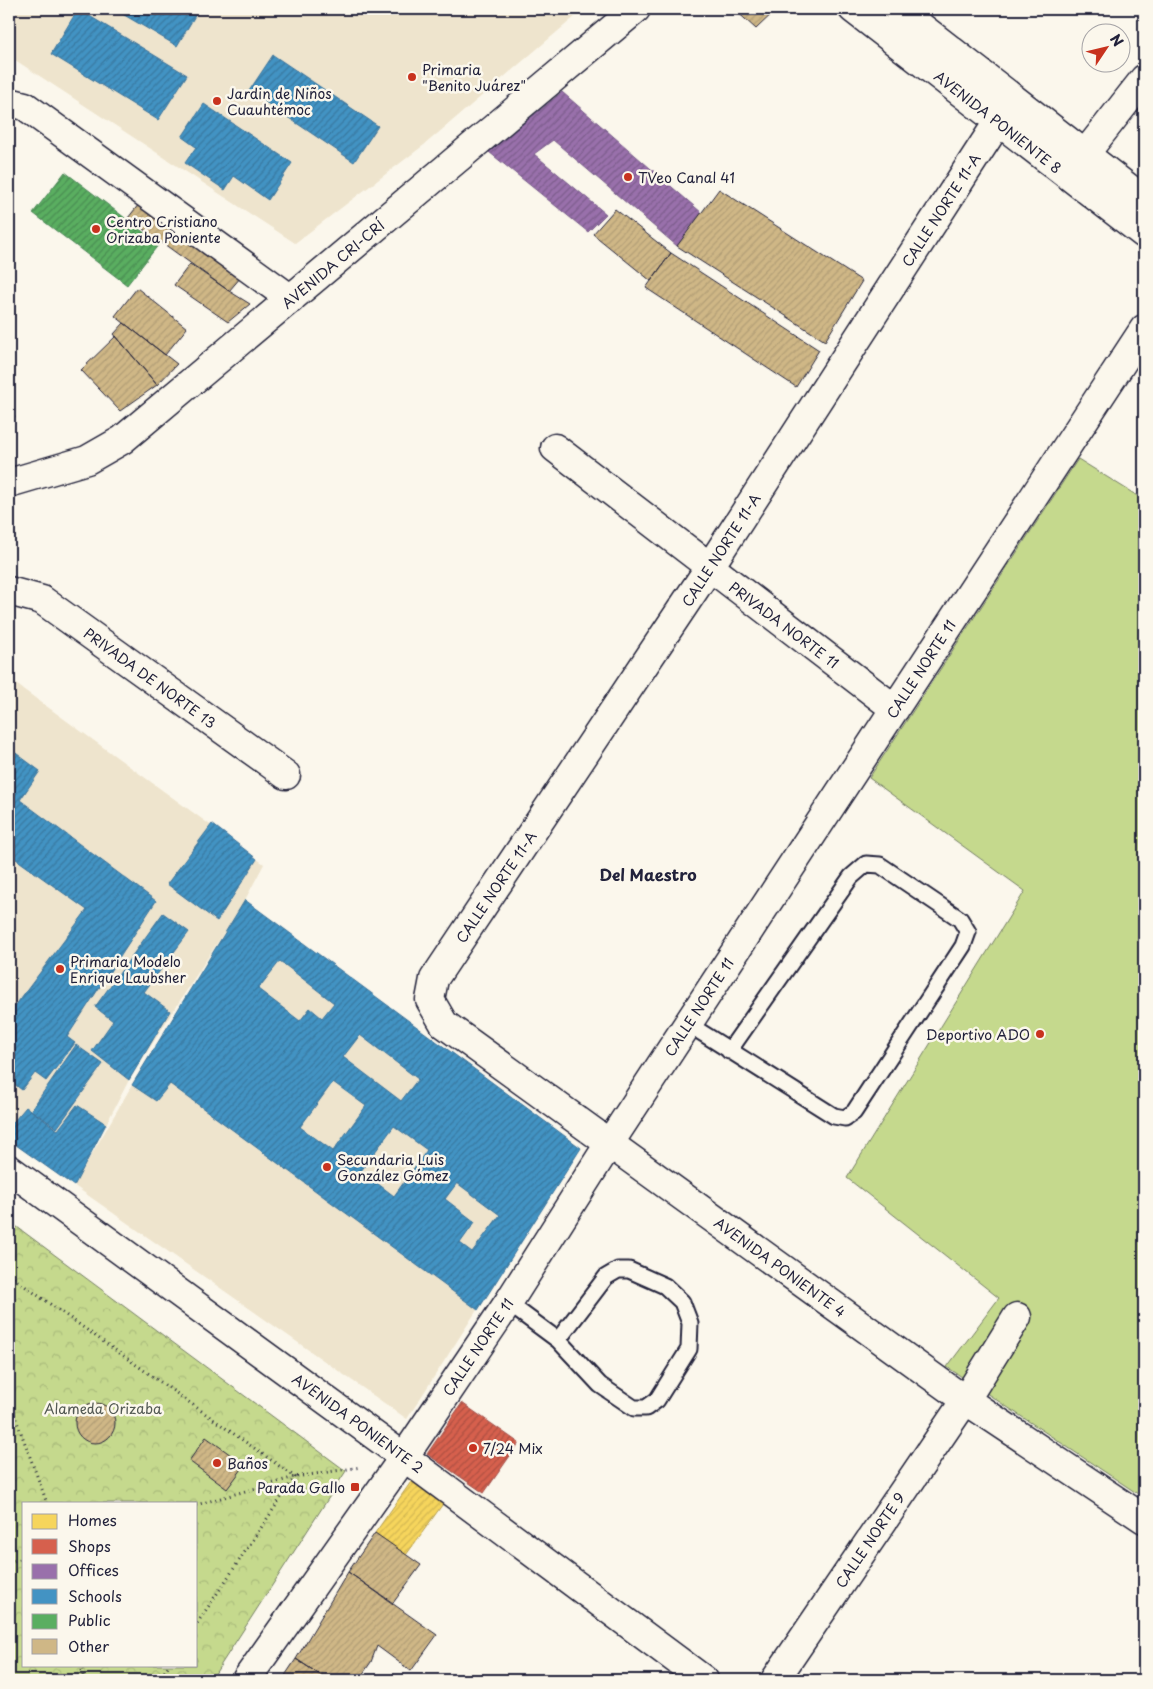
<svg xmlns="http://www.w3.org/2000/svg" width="1153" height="1689" viewBox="0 0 1153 1689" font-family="'Playpen Sans',sans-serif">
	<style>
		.built { fill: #eee4cd; fill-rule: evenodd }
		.park { fill: url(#park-crowns); stroke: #747e64; fill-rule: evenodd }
		.pitch { fill: #c5d98d; stroke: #747e64 }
		.homes { fill: url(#homes-hatch); stroke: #b69f52 }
		.shops { fill: url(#shops-hatch); stroke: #a04d48 }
		.offices { fill: url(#offices-hatch); stroke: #755989 }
		.schools { fill: url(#schools-hatch); stroke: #39719a; fill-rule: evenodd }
		.public { fill: url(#public-hatch); stroke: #498456 }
		.building { fill: url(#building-hatch); stroke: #22223b }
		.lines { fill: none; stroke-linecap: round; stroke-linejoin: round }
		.lane-casing { stroke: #22223b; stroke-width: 19 }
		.street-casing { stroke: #22223b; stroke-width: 31 }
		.secondary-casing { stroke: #22223b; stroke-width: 31 }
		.path { stroke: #22223b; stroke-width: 3; stroke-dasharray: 1 4; stroke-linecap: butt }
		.lane { stroke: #fbf7ec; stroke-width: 15 }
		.street { stroke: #fbf7ec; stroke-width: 28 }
		.secondary { stroke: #fbf7ec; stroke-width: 28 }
		.poi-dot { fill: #c8321e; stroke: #fbf7ec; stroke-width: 2 }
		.labels { text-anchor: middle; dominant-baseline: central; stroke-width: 5; stroke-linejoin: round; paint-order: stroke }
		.poi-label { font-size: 14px; fill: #22223b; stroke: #fbf7ec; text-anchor: start }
		.street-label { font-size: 14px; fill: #22223b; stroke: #fbf7ec }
		.park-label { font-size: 14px; fill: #535954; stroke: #fbf7ec }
		.quarter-label { font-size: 16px; font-weight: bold; fill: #22223b; stroke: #fbf7ec }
	</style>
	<defs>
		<pattern id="park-crowns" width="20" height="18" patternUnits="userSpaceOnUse" patternTransform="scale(1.25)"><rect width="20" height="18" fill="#c5d98d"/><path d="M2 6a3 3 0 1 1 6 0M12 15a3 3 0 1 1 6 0" fill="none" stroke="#a9ba7b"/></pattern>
		<pattern id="homes-hatch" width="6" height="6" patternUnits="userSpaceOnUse" patternTransform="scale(1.25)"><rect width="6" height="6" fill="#f6d55c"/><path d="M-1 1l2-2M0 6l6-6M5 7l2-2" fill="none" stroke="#d3b751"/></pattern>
		<pattern id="shops-hatch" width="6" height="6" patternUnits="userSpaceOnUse" patternTransform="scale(1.25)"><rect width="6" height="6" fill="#d6604d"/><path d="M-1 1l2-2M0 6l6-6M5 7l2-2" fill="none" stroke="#ad4f41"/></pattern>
		<pattern id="offices-hatch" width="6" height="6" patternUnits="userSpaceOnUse" patternTransform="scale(1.25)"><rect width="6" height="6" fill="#9970ab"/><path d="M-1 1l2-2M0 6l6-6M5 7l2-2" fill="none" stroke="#7c5c8c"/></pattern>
		<pattern id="schools-hatch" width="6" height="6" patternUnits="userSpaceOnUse" patternTransform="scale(1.25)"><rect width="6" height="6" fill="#4393c3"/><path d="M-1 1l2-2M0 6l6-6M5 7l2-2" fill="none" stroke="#3878a0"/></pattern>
		<pattern id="public-hatch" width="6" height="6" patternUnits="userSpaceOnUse" patternTransform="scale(1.25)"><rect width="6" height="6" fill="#5aae61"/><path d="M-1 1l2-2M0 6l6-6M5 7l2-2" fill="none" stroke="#4a8d51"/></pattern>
		<pattern id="building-hatch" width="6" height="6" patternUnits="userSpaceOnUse" patternTransform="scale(1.25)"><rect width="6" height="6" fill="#cfb786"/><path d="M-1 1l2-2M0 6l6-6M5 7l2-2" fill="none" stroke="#b19d75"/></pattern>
	</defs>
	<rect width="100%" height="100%" fill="#fbf7ec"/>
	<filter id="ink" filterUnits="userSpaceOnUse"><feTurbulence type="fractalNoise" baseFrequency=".02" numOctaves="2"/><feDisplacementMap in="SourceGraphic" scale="10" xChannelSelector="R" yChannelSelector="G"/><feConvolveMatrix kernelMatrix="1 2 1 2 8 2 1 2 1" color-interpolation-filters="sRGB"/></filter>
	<g filter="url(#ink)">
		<path class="built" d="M9,9H584L424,145L295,243L9,56Z
			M9,679L264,864L245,900L581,1148L407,1419L9,1140ZM228,926L132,1085L82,1171L129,1080Z"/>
		<path class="park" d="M9,1221L346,1471L211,1680H9ZM24,1503H196V1665H24Z"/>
		<path class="pitch" d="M1078,459L1144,500V1498L947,1367L999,1298L847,1178L1025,891L869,778Z"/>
		<path class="homes" d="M413,1479L445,1501L406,1555L375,1533Z"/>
		<path class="shops" d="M462,1403L519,1443L484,1493L427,1454Z"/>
		<path class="offices" d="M562,92L702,213L677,246L553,140L534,154L606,214L588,232L489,152Z"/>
		<path class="schools" d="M78,9L187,75L158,120L51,54Z
			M114,9H199L177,46Z
			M273,55L378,126L354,162L249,91Z
			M204,104L292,163L268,200L234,176L225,190L185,163L196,147L182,137Z
			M9,748L40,771L20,800L156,901L67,1037L75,1043L46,1081L35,1073L22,1090L9,1080V1014L87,910L9,854Z
			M212,824L257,859L217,921L167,884Z
			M245,900L581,1148L478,1310L170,1084L156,1101L132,1085ZM280,961L334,1003L322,1018L310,1008L300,1021L258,989ZM360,1035L418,1079L401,1101L343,1057ZM333,1082L366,1106L333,1151L300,1127ZM394,1126L427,1150L394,1196L361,1171ZM457,1183L500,1215L472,1252L460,1243L475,1222L445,1199Z
			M163,913L189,932L144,992L170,1011L129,1080L92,1051L113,1021L95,1007Z
			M76,1045L103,1064L57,1128L31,1110Z
			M77,1105L106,1124L74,1186L9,1140V1127L26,1107L58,1130Z"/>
		<path class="public" d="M65,172L159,244L127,285L33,213Z"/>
		<path class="building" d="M734,9H777L756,29Z
			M719,189L862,281L825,341L677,246Z
			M139,204L241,277L229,291L128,218Z
			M615,209L671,253L651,281L593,234Z
			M671,253L819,350L796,387L646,288Z
			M190,264L229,291L250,304L228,322L174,285Z
			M137,288L187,328L165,355L115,316Z
			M124,323L177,364L157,385L114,334Z
			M116,336L157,385L120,411L81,370Z
			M9,411L15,416L9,424Z
			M75 1423a20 20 0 1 1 40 0a20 20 0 1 1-40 0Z
			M206,1437L245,1465L227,1489L189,1461Z
			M375,1533L421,1565L393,1603L348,1572Z
			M348,1572L437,1635L411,1671L377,1646L371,1662L362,1675L370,1680H328L296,1659Z
			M296,1659L328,1680H282Z"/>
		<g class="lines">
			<g class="lane-casing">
				<path id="lane" d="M688,1024L834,1116L845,1118L854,1112L963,946L968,932L960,919L880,865L866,864L851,877L729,1051
					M508,1303L558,1340L600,1385L634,1408H646L657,1400L689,1349L690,1323L682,1302L665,1286L629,1270H618L606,1277L558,1340"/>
			</g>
			<g class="street-casing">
				<path id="street" d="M9,102L25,106L291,299
					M1012,103L998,122L709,568L434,979L430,1000L444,1024L955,1393L1144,1519
					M1070,173L1144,79
					M555,448L895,709
					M9,591L42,600L286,775
					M9,1169L404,1457L704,1680
					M246,1680L404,1457L508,1303L609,1144L1144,329
					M775,1680L966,1399L1017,1317"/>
			</g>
			<g class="secondary-casing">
				<path id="secondary" d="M853,9L1144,234
					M898,9L1144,200
					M9,483L87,460L122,440L636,9"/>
			</g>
			<path class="path" d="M9,1275L295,1477L196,1625
				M9,1400L47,1503
				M196,1505L295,1477L361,1467
				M9,1562L24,1558
				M81,1665L84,1680
				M159,1680L169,1665"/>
			<use href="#lane" class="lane"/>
			<use href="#street" class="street"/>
			<use href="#secondary" class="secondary"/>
		</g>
	</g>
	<g class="poi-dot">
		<circle cx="412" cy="77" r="5"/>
		<circle cx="217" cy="101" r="5"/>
		<circle cx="628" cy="177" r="5"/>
		<circle cx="96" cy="229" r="5"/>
		<circle cx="60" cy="969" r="5"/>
		<circle cx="1040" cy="1034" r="5"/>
		<circle cx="327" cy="1167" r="5"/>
		<circle cx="473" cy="1448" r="5"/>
		<circle cx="217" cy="1463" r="5"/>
		<rect x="350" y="1482" width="10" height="10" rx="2.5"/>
	</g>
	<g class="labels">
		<g class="poi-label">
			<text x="422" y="69">Primaria<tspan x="422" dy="16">"Benito Juárez"</tspan></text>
			<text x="227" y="93">Jardin de Niños<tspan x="227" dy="16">Cuauhtémoc</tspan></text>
			<text x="638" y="177">TVeo Canal 41</text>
			<text x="106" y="221">Centro Cristiano<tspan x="106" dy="16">Orizaba Poniente</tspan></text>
			<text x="70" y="961">Primaria Modelo<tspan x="70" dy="16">Enrique Laubsher</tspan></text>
			<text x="1030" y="1034" text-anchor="end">Deportivo ADO</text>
			<text x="337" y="1159">Secundaria Luis<tspan x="337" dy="16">González Gómez</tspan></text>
			<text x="483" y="1448">7/24 Mix</text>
			<text x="227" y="1463">Baños</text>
			<text x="345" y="1487" text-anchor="end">Parada Gallo</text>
		</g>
		<g class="street-label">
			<text transform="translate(998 122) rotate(38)">AVENIDA PONIENTE 8</text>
			<text transform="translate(941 210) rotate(-57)">CALLE NORTE 11-A</text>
			<text transform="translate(333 264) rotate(-40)">AVENIDA CRI-CRÍ</text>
			<text transform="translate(721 550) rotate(-57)">CALLE NORTE 11-A</text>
			<text transform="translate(784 625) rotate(37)">PRIVADA NORTE 11</text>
			<text transform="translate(921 669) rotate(-57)">CALLE NORTE 11</text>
			<text transform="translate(150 678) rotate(36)">PRIVADA DE NORTE 13</text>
			<text transform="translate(496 887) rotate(-56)">CALLE NORTE 11-A</text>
			<text transform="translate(699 1007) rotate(-57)">CALLE NORTE 11</text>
			<text transform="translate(780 1267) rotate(36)">AVENIDA PONIENTE 4</text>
			<text transform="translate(478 1347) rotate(-56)">CALLE NORTE 11</text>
			<text transform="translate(358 1423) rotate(36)">AVENIDA PONIENTE 2</text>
			<text transform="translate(870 1540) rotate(-56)">CALLE NORTE 9</text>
		</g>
		<g class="park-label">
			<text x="103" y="1408">Alameda Orizaba</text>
		</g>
		<g class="quarter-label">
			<text x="648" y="874">Del Maestro</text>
		</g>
	</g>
	<rect width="1153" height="1689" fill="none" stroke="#fbf7ec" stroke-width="30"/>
	<rect x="15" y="15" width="1123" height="1659" fill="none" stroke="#22223b" stroke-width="2" filter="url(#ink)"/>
	<rect x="22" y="1502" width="175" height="165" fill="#fbf7ec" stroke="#a4a2a5"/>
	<rect x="32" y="1514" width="25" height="15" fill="#f6d55c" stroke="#a4a2a5"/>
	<text x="68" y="1526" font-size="15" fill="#22223b">Homes</text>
	<rect x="32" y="1539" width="25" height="15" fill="#d6604d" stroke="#a4a2a5"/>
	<text x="68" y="1552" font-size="15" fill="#22223b">Shops</text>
	<rect x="32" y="1564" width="25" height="15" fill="#9970ab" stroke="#a4a2a5"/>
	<text x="68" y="1576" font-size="15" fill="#22223b">Offices</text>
	<rect x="32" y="1589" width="25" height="15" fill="#4393c3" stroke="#a4a2a5"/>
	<text x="68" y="1602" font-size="15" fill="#22223b">Schools</text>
	<rect x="32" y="1614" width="25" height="15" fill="#5aae61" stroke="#a4a2a5"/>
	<text x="68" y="1626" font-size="15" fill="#22223b">Public</text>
	<rect x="32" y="1639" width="25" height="15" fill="#cfb786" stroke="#a4a2a5"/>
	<text x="68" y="1652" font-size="15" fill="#22223b">Other</text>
	<g transform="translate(1106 48) rotate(55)"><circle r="24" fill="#fbf7ec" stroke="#a4a2a5"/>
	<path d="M0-4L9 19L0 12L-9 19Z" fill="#c8321e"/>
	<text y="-8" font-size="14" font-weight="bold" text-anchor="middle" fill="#22223b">N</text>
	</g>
</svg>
